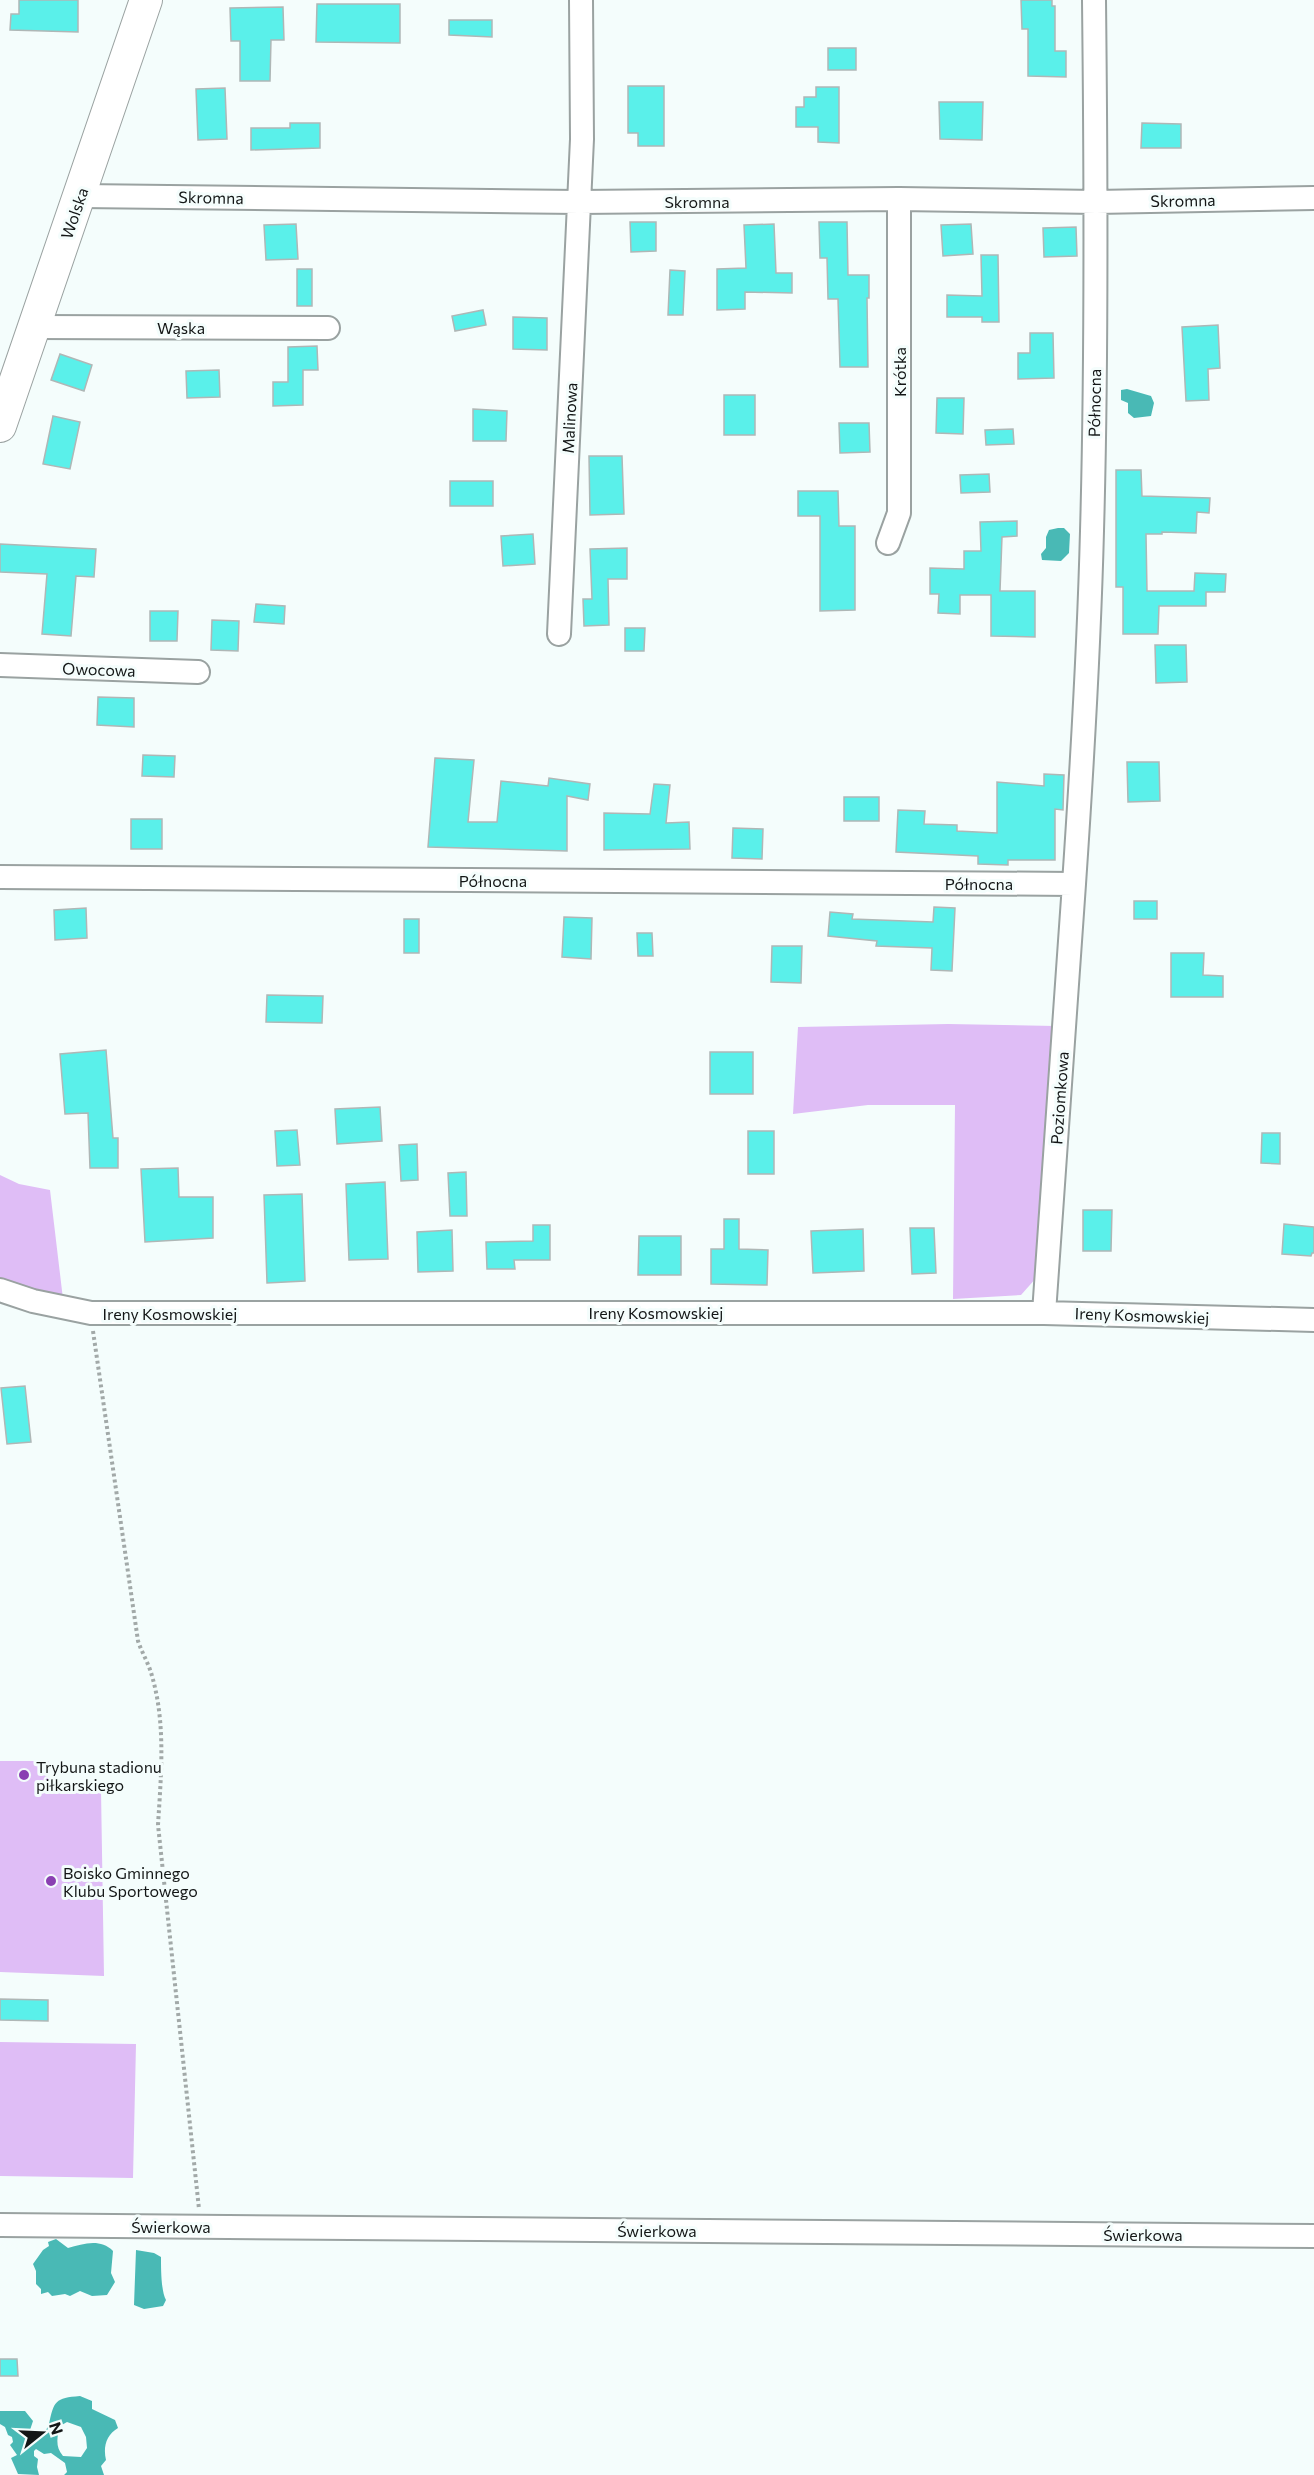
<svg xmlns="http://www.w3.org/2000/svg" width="1314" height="2475" viewBox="0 0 1314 2475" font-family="Commissioner,sans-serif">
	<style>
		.green { fill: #dfbdf6 }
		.water { fill: #49b9b5; fill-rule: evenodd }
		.building { fill: #5af0ea; stroke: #afb7b6; stroke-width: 1.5 }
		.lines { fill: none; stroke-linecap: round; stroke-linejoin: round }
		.street-casing { stroke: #9aa2a1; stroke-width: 26 }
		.secondary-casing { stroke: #9aa2a1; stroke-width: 34 }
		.path { stroke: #a2a9a8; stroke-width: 4; stroke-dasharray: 3 3; stroke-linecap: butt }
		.street { stroke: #fff; stroke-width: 22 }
		.secondary { stroke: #fff; stroke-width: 32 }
		.poi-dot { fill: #8a40b2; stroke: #f4fdfc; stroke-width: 2 }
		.labels { text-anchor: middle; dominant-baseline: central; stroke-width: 6; stroke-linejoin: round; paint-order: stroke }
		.street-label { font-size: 16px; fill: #131616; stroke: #f4fdfc }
		.poi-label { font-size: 16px; fill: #131616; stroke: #f4fdfc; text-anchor: start }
	</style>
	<rect width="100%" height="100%" fill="#f4fdfc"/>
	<path class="green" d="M948,1024L1055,1026L1037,1277L1021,1295L953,1299L955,1105H868L793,1114L798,1027Z
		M0,1175L19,1184L50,1190L63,1299L0,1281Z
		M0,1761H49L48,1789L101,1790L104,1976L0,1972Z
		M0,2042L136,2044L133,2178L0,2176Z"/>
	<path class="water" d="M1127,389L1151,396L1154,403L1151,416L1134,418L1128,413V403L1121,400V390Z
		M1058,528H1064L1070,534L1069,553L1061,561L1042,560L1041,554L1046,548V537L1049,530Z
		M56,2239L68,2248C83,2244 100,2238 113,2251L111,2273L115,2282L107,2295L92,2296L80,2291L70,2296L65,2294L52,2296L48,2292L41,2294V2289L36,2284V2271L33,2264L43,2250L49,2246L48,2242Z
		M136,2250L154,2253L161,2257C161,2269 161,2291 166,2300L163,2306L144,2309L134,2305Z
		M80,2396L92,2401V2409L115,2420L118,2428C106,2435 103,2447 106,2460L101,2466L104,2475H64L67,2472L65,2463L51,2453L44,2454L36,2449L34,2451V2456L38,2459L37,2467L39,2475L18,2474L11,2458L17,2455L10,2445L13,2442L12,2437L8,2435L5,2427L0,2424V2411H25L33,2421L30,2430L42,2436C44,2432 48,2428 49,2424C54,2401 55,2398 80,2396ZM67,2422L81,2427L86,2437L87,2448L81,2457L63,2456C55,2447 57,2437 60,2426Z"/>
	<path class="building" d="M19,0H78V32L10,30L11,14H19Z
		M1021,0H1052V6H1055V51H1066V77L1028,76V29H1022Z
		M317,4H400V43L316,42Z
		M283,7L284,40H271L270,81H240V41H231L230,8Z
		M449,20H492V37L449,35Z
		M828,48H856V70H828Z
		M628,86H664V146H638V133H628Z
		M816,87H839V143L818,142V127H796V107H804V97H816Z
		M225,88L227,139L198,140L196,89Z
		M939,102H983L982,140L940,139Z
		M290,123H320V148L251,150V128H290Z
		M1142,123L1181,124V148H1141Z
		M630,222H656V251L631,252Z
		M819,222H847L848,275H869V298H867L868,367H840L838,299H828L827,258H820Z
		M296,224L298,259L266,260L264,225Z
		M774,224L776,273H792V293L745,292V309L717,310V269L746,268L744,225Z
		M971,224L973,254L943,256L941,225Z
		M1076,227L1077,256L1044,257L1043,228Z
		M981,255H998L999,322H982V317H947V295L982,296Z
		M297,269H312V306H297Z
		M670,270L685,271L683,315H668Z
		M483,310L486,325L455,331L452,316Z
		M513,317L547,318V350L513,349Z
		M1218,325L1220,368L1208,369L1209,400L1186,401L1182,327Z
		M1030,333H1053L1054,378L1018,379V353H1030Z
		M317,346L318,370H303V405L273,406V382H288V347Z
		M60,354L92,365L84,391L51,380Z
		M219,370L220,397L187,398L186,371Z
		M724,395H755V435H724Z
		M937,398H964L963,434L936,433Z
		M473,409L507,411L506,441H473Z
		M53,416L80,422L70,469L43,464Z
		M839,423H869L870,452L840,453Z
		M1013,429L1014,444L986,445L985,430Z
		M589,456H622L624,514L590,515Z
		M1116,470H1141L1142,496L1210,498L1209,513L1197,512L1196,533L1162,532V534H1146L1147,591H1194L1195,573L1226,574L1225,592H1206V606H1159L1158,634H1123V587H1116Z
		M989,474L990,492L961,493L960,475Z
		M450,481H493V506H450Z
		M798,491H838L839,526H855V610L820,611V516H798Z
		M1017,521V536L1002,537L1000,591H1035V637L991,636V595H960V614L938,613L939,594H930V568L964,569V551H981L980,522Z
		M533,534L535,564L503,566L501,536Z
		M0,544L96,549L94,577L76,576L71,636L42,634L47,574L0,572Z
		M627,548V579H608L609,625L584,626L583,599H592L590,549Z
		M256,604L285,606L284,624L254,622Z
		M150,611H178L177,641H150Z
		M212,620L239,621L238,651L211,650Z
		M625,628H645L644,651H625Z
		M1155,645H1186L1187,682L1156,683Z
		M98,697L134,698V727L97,725Z
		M143,755L175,756L174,777L142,776Z
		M435,758L474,760L468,822H497L501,781L548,786L549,778L590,784L588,800L567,796V851L428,847Z
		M1127,762H1159L1160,801L1128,802Z
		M1044,774L1064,775L1063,810L1055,809V860H1008V865L978,864V856L896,852L898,810L925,811L924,824L957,825V831L997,833V782L1044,786Z
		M654,784L670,785L666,823L689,822L690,849L604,850V813L650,814Z
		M844,797H879V821H844Z
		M131,819H162V849H131Z
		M733,828L763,829L762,859L732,858Z
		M1134,901H1157V919H1134Z
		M934,907L955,908L952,971L931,970L932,948L876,946L877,941L828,936L830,912L853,914L852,919L933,922Z
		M86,908L87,938L55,940L54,910Z
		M564,917L592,918L591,959L562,957Z
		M404,919H419V953H404Z
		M637,933H652L653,956H638Z
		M772,946H802L801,983L771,982Z
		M1171,953H1204L1203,975L1223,976V997H1171Z
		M267,995L323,996L322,1023L266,1022Z
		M106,1050L113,1138H118V1168H90L88,1113L65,1114L60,1054Z
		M710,1052H753V1094H710Z
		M380,1107L382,1141L337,1144L335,1109Z
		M297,1130L300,1165L277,1166L275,1131Z
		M748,1131H774V1174H748Z
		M1262,1133H1280V1164L1261,1163Z
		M417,1144L418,1180L401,1181L399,1145Z
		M178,1168L179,1197H213V1238L145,1242L141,1169Z
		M466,1172L467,1216H450L448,1173Z
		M385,1182L388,1259L349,1260L346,1184Z
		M302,1194L305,1281L267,1283L264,1195Z
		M1083,1210H1112L1111,1251H1083Z
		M724,1219H739V1249L768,1250L767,1285L711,1284V1249H724Z
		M1284,1224L1314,1227V1253H1312L1311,1256L1282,1254Z
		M533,1225H550V1260H514L515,1269H487L486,1242L533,1241Z
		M910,1228H934L936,1273L912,1274Z
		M863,1229L864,1271L813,1273L811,1231Z
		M452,1230L453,1271L418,1272L417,1232Z
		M639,1236H681V1275H638Z
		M25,1386L31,1442L7,1444L1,1388Z
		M0,1999L48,2000V2021L0,2020Z
		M0,2359H17L18,2376H0Z"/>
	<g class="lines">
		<g class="street-casing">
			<path id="street" d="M81,196L579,202L899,199L1096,202L1314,198
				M34,327L328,328
				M888,543L899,513V199
				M559,634L582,139L581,0
				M0,665L198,672
				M0,877L1074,884C1082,766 1089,649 1092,531C1097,354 1096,177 1094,0
				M0,1290L33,1301L91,1313H1044L1314,1320
				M1044,1313L1074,884
				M0,2225L1314,2236"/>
		</g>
		<g class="secondary-casing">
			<path id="secondary" d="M0,426L146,0"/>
		</g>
		<path class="path" d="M93,1331L138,1641C142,1653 149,1664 152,1676C166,1724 161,1776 158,1825L199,2209"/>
		<use href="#street" class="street"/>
		<use href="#secondary" class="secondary"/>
	</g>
	<g class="poi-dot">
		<circle cx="24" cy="1775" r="6"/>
		<circle cx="51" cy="1881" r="6"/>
	</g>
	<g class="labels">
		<g class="street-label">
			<text transform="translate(211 197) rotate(1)">Skromna</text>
			<text transform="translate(1183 200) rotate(-1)">Skromna</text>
			<text x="697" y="201">Skromna</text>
			<text transform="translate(74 213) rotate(-71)">Wolska</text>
			<text x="181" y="327">Wąska</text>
			<text transform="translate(899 372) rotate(-90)">Krótka</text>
			<text transform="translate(1094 403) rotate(-89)">Północna</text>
			<text transform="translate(569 418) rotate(-87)">Malinowa</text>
			<text transform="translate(99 669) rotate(2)">Owocowa</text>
			<text x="493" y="880">Północna</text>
			<text x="979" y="883">Północna</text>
			<text transform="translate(1059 1098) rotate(-86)">Poziomkowa</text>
			<text x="656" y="1312">Ireny Kosmowskiej</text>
			<text x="170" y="1313">Ireny Kosmowskiej</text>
			<text transform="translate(1142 1315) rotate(2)">Ireny Kosmowskiej</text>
			<text x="171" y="2226">Świerkowa</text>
			<text x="657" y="2230">Świerkowa</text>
			<text x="1143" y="2234">Świerkowa</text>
		</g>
		<g class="poi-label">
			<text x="36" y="1766">Trybuna stadionu<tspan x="36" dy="18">piłkarskiego</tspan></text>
			<text x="63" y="1872">Boisko Gminnego<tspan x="63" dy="18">Klubu Sportowego</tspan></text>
		</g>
	</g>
	<g transform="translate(42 2433) rotate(72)" stroke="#f4fdfc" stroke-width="4.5" paint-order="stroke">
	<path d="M0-4.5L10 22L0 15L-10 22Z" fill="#131616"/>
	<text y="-9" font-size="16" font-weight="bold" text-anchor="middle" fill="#131616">N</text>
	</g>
</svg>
